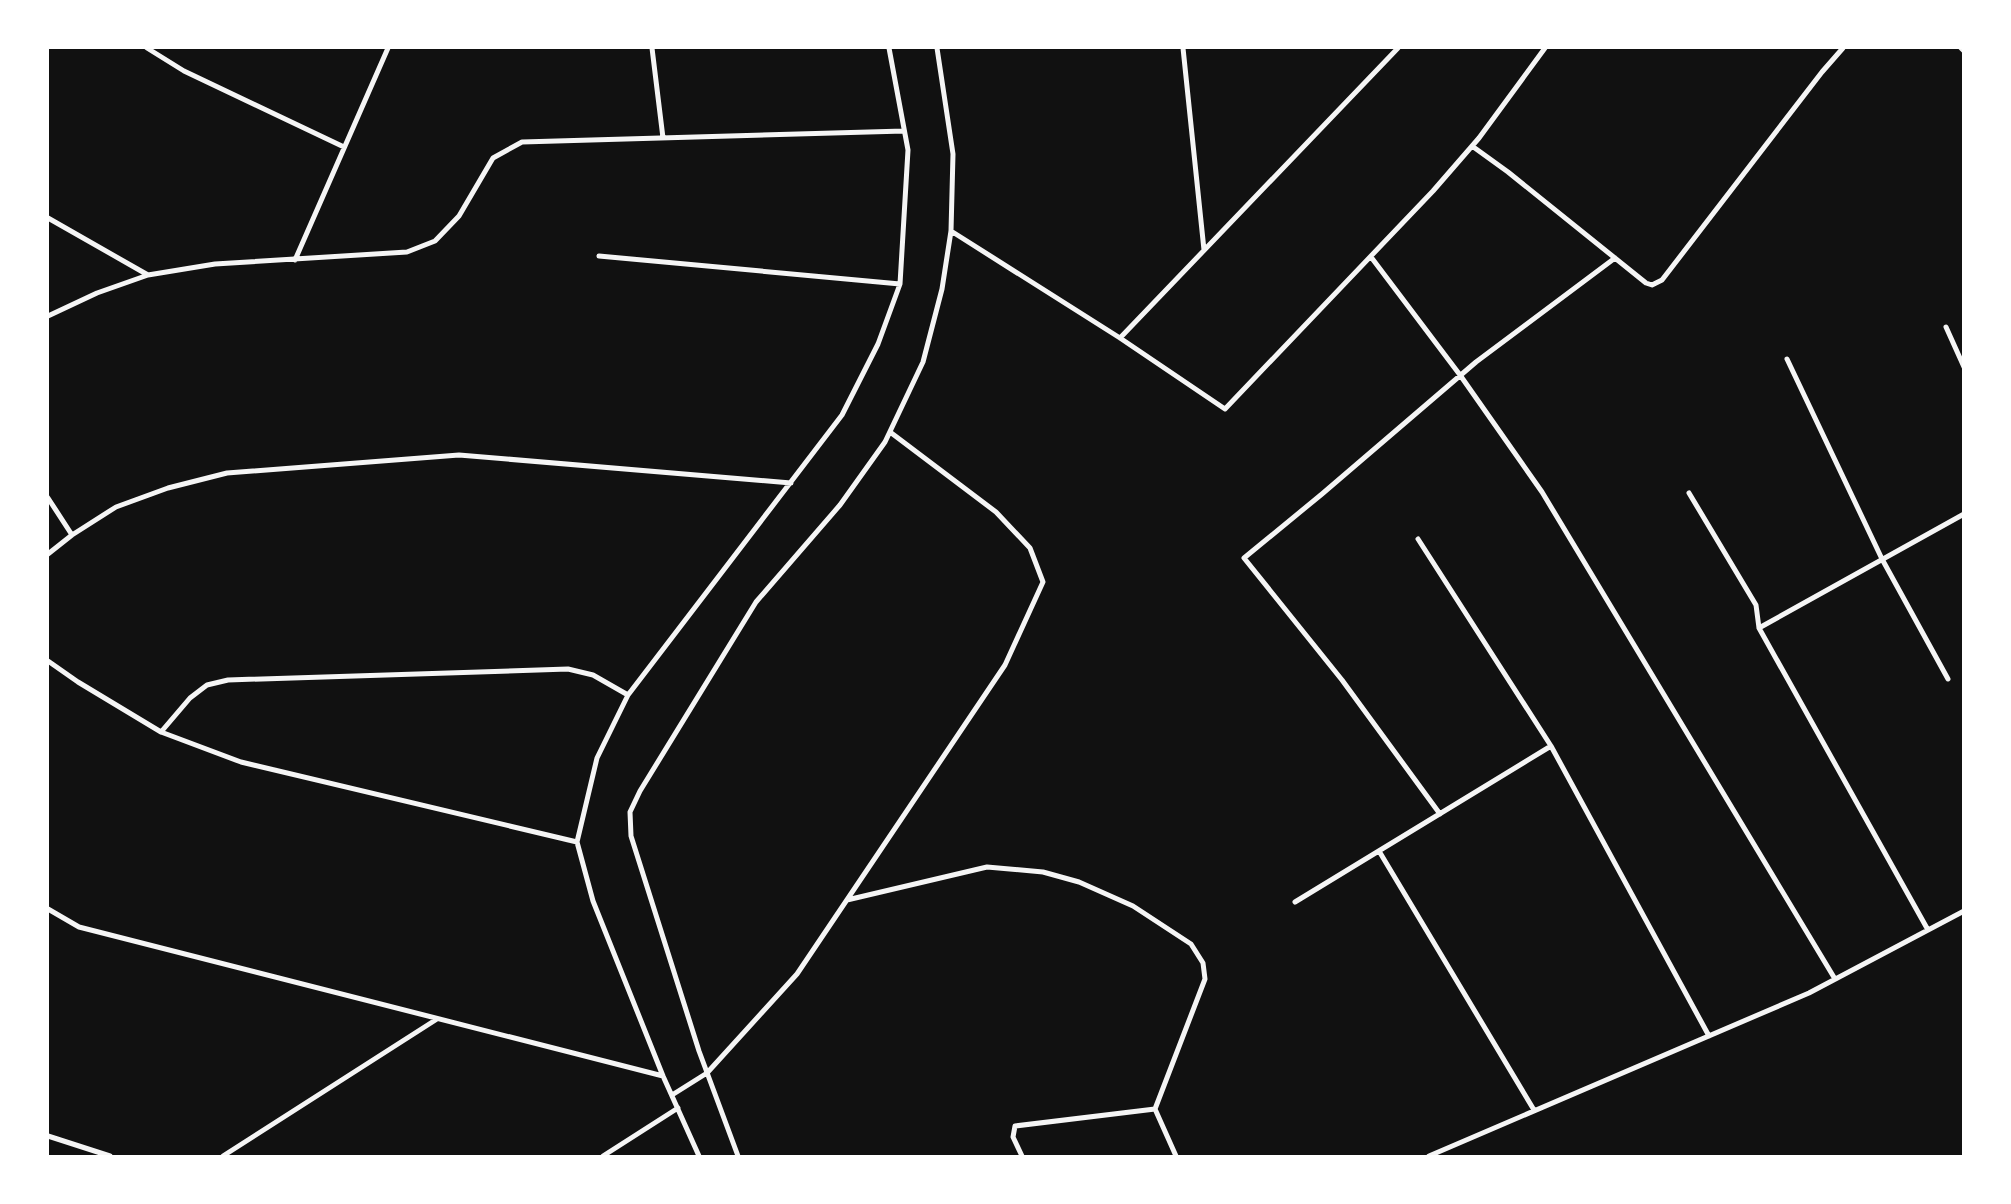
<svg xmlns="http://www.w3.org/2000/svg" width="2011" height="1204" viewBox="0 0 2011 1204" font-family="Signika,sans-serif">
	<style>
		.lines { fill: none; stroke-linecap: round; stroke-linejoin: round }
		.minor { stroke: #f5f5f5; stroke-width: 5 }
	</style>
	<rect width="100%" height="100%" fill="#111"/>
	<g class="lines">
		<path class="minor" d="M147,48L184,71L344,147
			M652,48L663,138
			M1183,48L1204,250
			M1961,48L1964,51
			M1472,146L1508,172L1646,283L1652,285L1662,280L1822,72L1843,48
			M48,218L148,275
			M951,231L1120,338L1225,409L1433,191L1479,138L1545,48
			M599,256L900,284
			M1371,257L1460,375L1542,492L1835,979
			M295,260L388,48
			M48,316L97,293L148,275L215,264L407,252L435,241L459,216L493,158L522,142L904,131
			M1946,327L1964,367
			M1120,338L1398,48
			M1787,359L1882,559L1948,679
			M1689,493L1756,605L1759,628L1928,930
			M48,498L72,535
			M1418,539L1551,746L1709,1036
			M48,554L72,535L116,507L168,488L227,473L459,455L791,483
			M1759,628L1964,514
			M48,661L78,682L161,732L241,762L577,842
			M161,732L190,698L207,685L228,680L568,669L593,675L628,695
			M1440,814L1342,680L1244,558L1322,494L1476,362L1615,258
			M1379,851L1534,1110
			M847,900L987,867L1043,872L1079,882L1133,906L1191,944L1203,963L1205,979L1155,1109L1176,1156
			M1295,902L1551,746
			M48,909L79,927L663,1076
			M672,1095L707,1073L797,974L1005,665L1043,582L1030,548L996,512L890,432
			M48,1136L110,1156
			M223,1156L437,1019
			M603,1156L678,1108
			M699,1156L663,1076L593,901L577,842L597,758L628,695L842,415L878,344L900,284L908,150L889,48
			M738,1156L699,1051L631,836L630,812L640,791L756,602L840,505L885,442L923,362L942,289L951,231L953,154L937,48
			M1022,1156L1013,1137L1015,1126L1155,1109
			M1429,1156L1809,993L1964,911"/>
	</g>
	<rect width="2011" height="1204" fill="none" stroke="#ffffff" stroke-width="98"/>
</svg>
